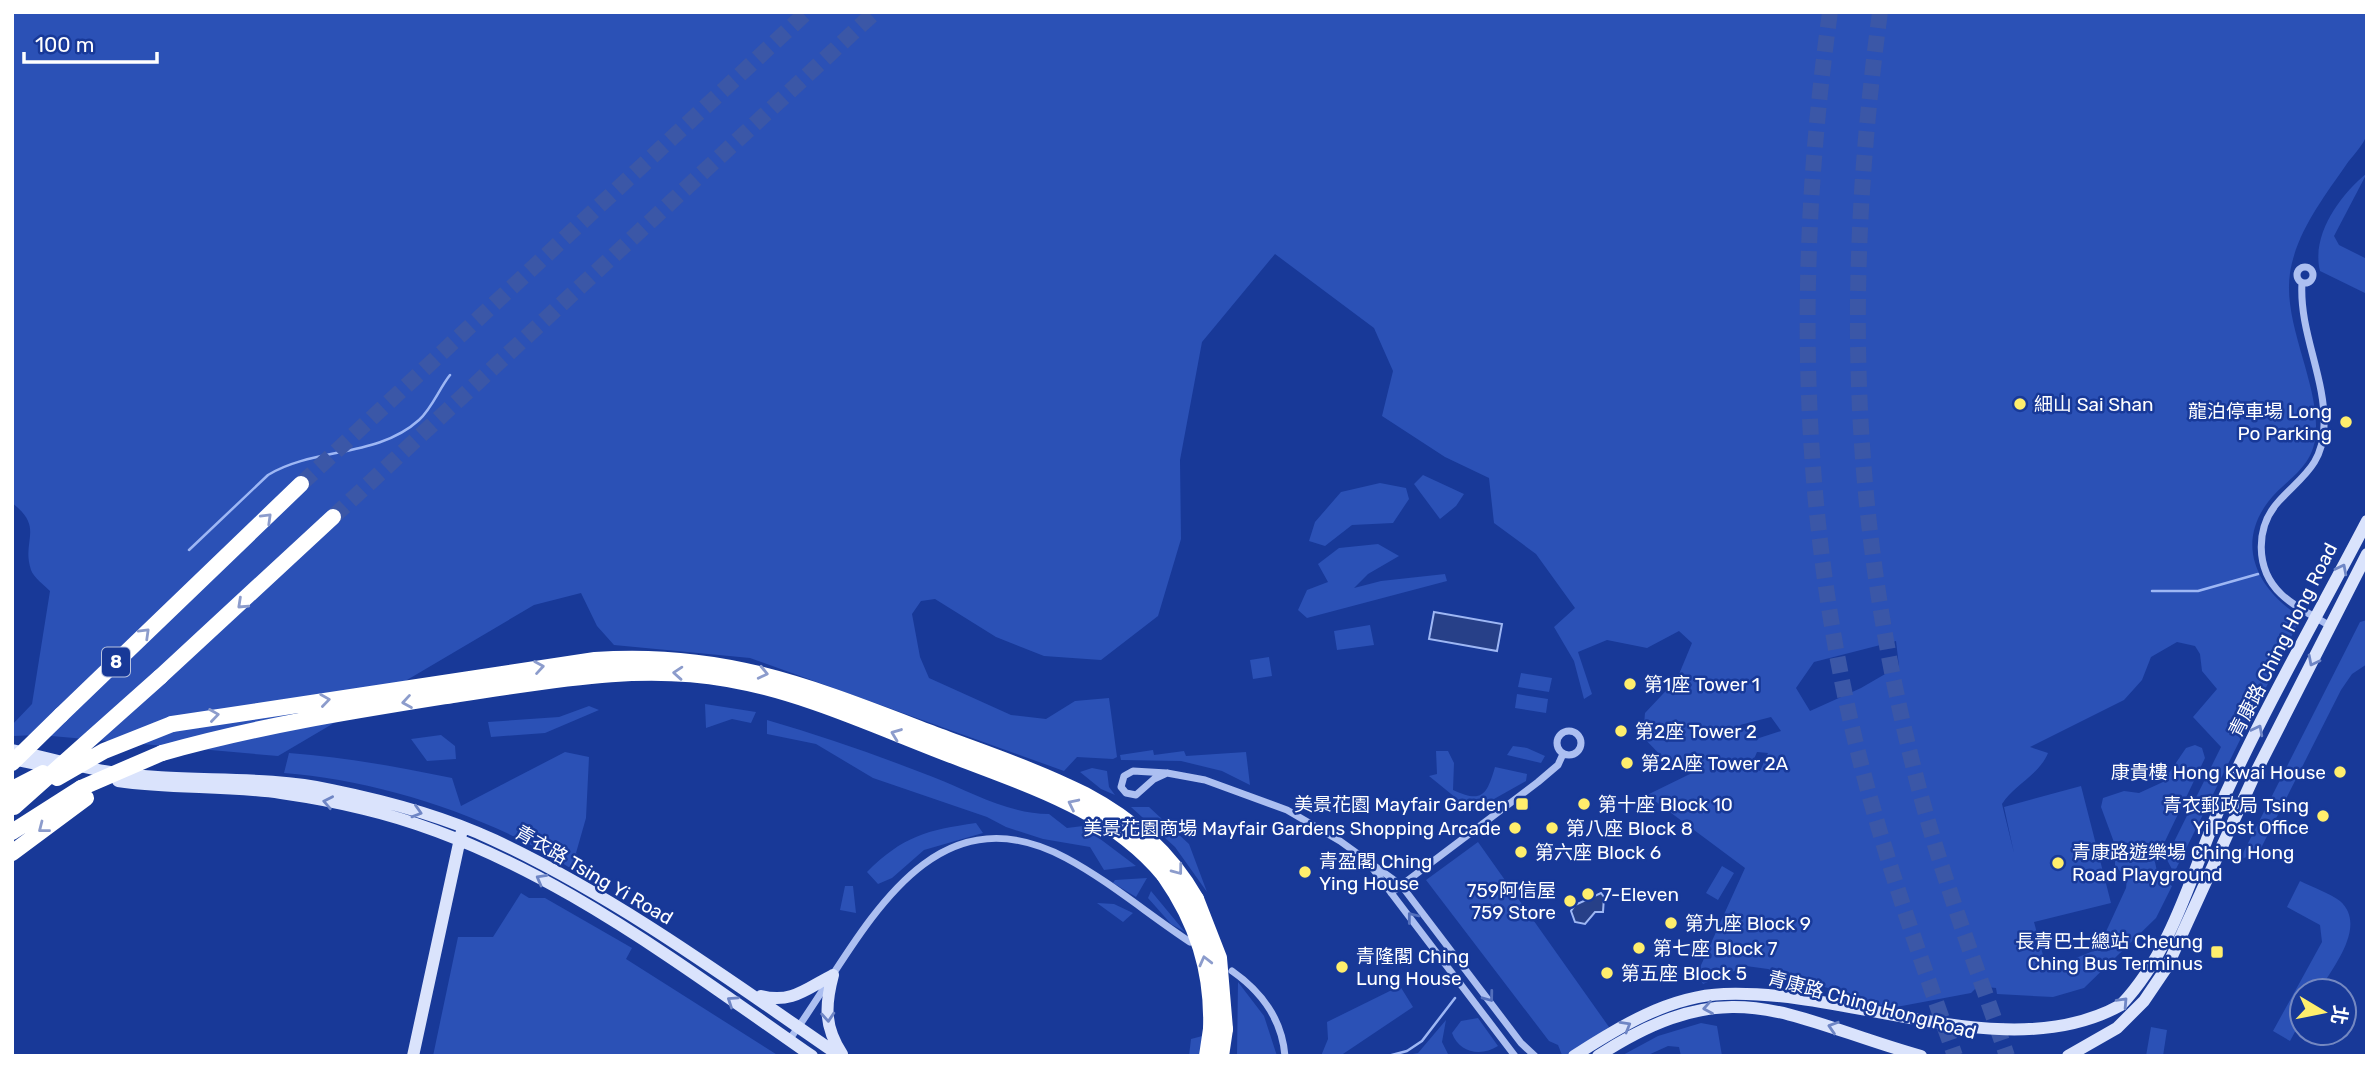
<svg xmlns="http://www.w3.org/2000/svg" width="2379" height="1068" viewBox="0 0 2379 1068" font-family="Rubik,'Noto Sans TC',sans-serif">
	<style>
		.green { fill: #2b51b6; fill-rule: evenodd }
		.water { fill: #274088; stroke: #9eb7f4; stroke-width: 2 }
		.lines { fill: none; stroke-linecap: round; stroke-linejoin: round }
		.stream { stroke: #9eb7f4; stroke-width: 2.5 }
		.highway-tunnel { stroke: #3b57a7; stroke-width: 16; stroke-dasharray: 16 8; stroke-linecap: butt }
		.street { stroke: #acbff1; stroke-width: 7 }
		.secondary { stroke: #dae3fc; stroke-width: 12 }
		.highway { stroke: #fff; stroke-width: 16 }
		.highway-bridge { stroke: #fff; stroke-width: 16 }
		.oneway { stroke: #8c9ccc }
		.oneway2 { stroke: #6f86c5 }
		.oneway3 { stroke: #536fbc }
		.poi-dot { fill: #ffee6c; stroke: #183998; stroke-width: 2.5 }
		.labels { text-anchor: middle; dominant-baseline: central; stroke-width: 5; stroke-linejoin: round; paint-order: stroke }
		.shield { fill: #183998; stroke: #bac4e0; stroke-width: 2 }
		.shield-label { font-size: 18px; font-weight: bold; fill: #fff }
		.poi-label { font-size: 19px; fill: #fff; stroke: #183998; text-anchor: start }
		.street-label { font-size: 19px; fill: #fff; stroke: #183998 }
	</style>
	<rect width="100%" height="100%" fill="#183998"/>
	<path class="green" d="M12,12H2367C2367,42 2367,72 2367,103C2367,112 2369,125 2367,134C2364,145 2352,156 2346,165C2324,197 2296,233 2290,273C2282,326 2323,389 2315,440C2310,470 2285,480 2268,502C2234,547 2260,592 2301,617L2174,873L2166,858L2221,747L2193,717L2217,689L2202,671L2200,654L2195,646L2177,642L2151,657L2142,680L2124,700L2030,747L2048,753C2039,775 2015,784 2002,804L2014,853L2004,807L2081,786L2111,903L2034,922L2047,970L2098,949L2126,888L2127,878L2115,866V845L2101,807L2103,798L2124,791L2139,793L2163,782L2186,748L2195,745L2202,748L2205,758L2155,862L2158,876L2172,886L2156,918L2084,988L2053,997L1997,994L1996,988L1978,986L1971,993L1891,1008L1768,969L1746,966L1703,984L1697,974L1745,868L1647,795L1692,773L1686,762L1666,761L1643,737L1645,713L1677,679L1692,643L1679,631L1647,648L1607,640L1578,652L1592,694L1584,699L1574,661L1554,627L1575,608L1536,554L1494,523L1489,478L1445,457L1382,416L1393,371L1374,328L1275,254L1202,342L1180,460L1181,539L1158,616L1101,660L1044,656L996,637L935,599L921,601L912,614L920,657L929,678L1011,715L1046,719L1075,701L1109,698L1117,757L1113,759L1077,757L1064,771L750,658L614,645L597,626L581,593L534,605L278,756L40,735L12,736V725L32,704L50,591C44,585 34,578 31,570C21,540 45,528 12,503ZM1896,641L1899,666L1861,688L1810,711L1796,688L1814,662ZM1771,717L1781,731L1756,739L1740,725ZM1757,752L1768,753L1760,771L1751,766Z
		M2367,173L2334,236L2339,245L2367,259V294L2320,271C2311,235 2340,195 2367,173Z
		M1423,475L1464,494L1456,506L1440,519L1414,484Z
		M1380,483L1406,488L1409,499L1393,523L1352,525L1325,546L1309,541L1315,522L1341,492Z
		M1378,544L1399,556L1368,574L1354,588L1381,581L1445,574L1447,581L1307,618L1298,610L1307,590L1328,582L1318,564L1339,548Z
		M2367,620V664L2352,674L2341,690L2258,854L2240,859L2360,622Z
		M1370,625L1374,645L1337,650L1334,631Z
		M1269,657L1272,676L1253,679L1250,660Z
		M1521,673L1552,678L1549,692L1518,687Z
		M1517,694L1548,699L1546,713L1515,708Z
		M705,704L756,712L751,723L732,719L706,728Z
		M589,706L599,710L545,733L491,737L488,722L559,717Z
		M767,720C823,736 879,756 933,777C971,792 1009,814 1049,814L1067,828L1083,826L1136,866L1104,870L1090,847L1043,839L1006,827L987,817L873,778L816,744L767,734Z
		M441,735L455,746L456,759L427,761L411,739Z
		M1513,746L1527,748L1545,756L1541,763L1507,755Z
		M1153,750L1154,755L1184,751L1186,756L1246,752L1250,785L1222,771L1181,761L1121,760L1120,755Z
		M1436,751H1448L1454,763L1453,790C1483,804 1487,794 1495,767L1527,774L1526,781L1494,799L1489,812L1472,811L1429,776L1437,774Z
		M565,752L589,757L586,818L576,853L590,871L589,881C509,822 383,780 284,773L289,753C344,757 398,767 452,778L461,806Z
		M1092,768L1107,771L1109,787L1115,795L1101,789L1080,772Z
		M1131,807H1149L1189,844L1207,892L1175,847Z
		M976,823L983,833L924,850L892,878L878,884L867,872C903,836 927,830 976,823Z
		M1478,842L1609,1027L1569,1054L1562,1055L1558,1045L1549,1041L1426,880Z
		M1722,866L1734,873L1718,900L1706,893Z
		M1147,878L1136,897L1113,883L1115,880Z
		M2300,881C2312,887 2329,893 2340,901C2368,926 2332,968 2319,991H2302V1019L2290,1041L2273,1031L2322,942L2320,925L2287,907Z
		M845,886H853L856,913L840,910Z
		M1151,891L1185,932L1171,924L1148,898Z
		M521,893L529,898H545L632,948L626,959L779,1056H433L458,937H493Z
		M1097,903L1114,904L1133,913L1123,922Z
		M1238,982L1264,1016L1277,1056H1237Z
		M1400,986L1413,1007L1340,1056H1321L1328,1039L1327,1022Z
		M1478,1018L1498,1046C1481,1057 1459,1053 1452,1033L1461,1021Z
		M1446,1020L1442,1042L1449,1056H1402L1418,1053Z
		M1701,1023L1717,1026L1722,1056H1681L1679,1047L1668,1046L1646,1056H1621L1658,1036Z
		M2151,1027L2167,1030L2163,1056H2146Z
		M1206,1035L1202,1056H1189L1191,1039Z"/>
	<path class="water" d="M1434,612L1502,624L1497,651L1429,639Z
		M1601,893L1604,897L1603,912H1595L1585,924L1575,922L1571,911L1575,905Z"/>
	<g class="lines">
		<path class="stream" d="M189,550L268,475C314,447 377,458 419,420C432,408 439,389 450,375
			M2152,591H2198L2258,574
			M1388,1056L1407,1051L1422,1041L1455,998"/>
		<path class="highway-tunnel" d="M1830,12C1796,255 1798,501 1855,740C1881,848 1918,951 1955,1056
			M1880,12C1844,279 1849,520 1917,781C1941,875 1976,965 2007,1056
			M301,484L807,12
			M333,517L875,12"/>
		<path class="street" d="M2297 275a8 8 0 1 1 16 0a8 8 0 1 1-16 0Z
			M2302,283C2299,332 2326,378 2324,426C2323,465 2302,476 2279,501C2255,527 2255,569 2281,594C2294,607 2314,616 2330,626
			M1557 743a12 12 0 1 1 24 0a12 12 0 1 1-24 0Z
			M1167,773L1154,779L1136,795L1126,793L1121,787L1124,776L1133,771L1167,773L1205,780L1287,810L1340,841L1401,885L1521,1043L1535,1056
			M1373,869L1515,1056
			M1391,893L1538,782L1558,765L1563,754
			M1232,971C1262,992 1282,1019 1285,1056
			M789,1040C857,949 922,781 1066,858C1109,881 1149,915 1190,942"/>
		<path class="secondary" d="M12,750C45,757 78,767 110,772C184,784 259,774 332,790C386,801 443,816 494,840C616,897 728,979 840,1056
			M12,759L55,768
			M118,781C172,789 227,785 281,793C309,797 337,802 364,809C529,848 675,961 812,1056
			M833,975C825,1005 824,1027 842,1054
			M761,996C792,1004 807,988 833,975
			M413,1056L461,834
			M1574,1056C1619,1027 1669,996 1724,994C1854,989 2008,1068 2121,1005C2176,947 2194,863 2226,793C2269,700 2320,611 2367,521
			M1598,1056C1733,968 1786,1018 1921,1056
			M2068,1056L2117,1028L2144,1001L2167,967L2255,774L2367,554"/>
		<path class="highway" d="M160,677L333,517
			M61,715L301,484
			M172,724L595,660C725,651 813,688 931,733C983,753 1036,770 1085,795C1132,820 1169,852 1196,899
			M162,753C261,725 359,710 459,694C549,681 637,663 728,679C808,693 884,730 959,758C1034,787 1111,811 1164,875
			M12,832L81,788
			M12,853L86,798
			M1207,1056L1211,1029
			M1221,1056L1225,1029"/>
		<path class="highway-bridge" d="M12,763L61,715
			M57,778L104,751L172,724
			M81,788L162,753
			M12,789L43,773
			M14,807L160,677
			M1164,875C1197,922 1213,971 1211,1029
			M1196,899L1219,958L1225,1029"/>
	</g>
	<defs><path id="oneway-chevron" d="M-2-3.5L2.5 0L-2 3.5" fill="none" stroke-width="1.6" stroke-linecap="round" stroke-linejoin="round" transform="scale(1.75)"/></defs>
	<g class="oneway">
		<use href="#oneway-chevron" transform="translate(267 518) rotate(-44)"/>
		<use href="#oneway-chevron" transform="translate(242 604) rotate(137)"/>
		<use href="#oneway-chevron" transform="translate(145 633) rotate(-44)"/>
		<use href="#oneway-chevron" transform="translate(539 667) rotate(-9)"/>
		<use href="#oneway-chevron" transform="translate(678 673) rotate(-176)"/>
		<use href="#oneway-chevron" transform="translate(763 673) rotate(13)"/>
		<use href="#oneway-chevron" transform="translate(325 700) rotate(-8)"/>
		<use href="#oneway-chevron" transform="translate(407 702) rotate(171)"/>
		<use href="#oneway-chevron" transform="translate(214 715) rotate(-8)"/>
		<use href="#oneway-chevron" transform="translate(896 734) rotate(-159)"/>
		<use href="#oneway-chevron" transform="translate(1073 804) rotate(-154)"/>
		<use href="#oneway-chevron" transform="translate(43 828) rotate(142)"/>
		<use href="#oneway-chevron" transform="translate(1178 870) rotate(53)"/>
		<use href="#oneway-chevron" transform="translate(1205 961) rotate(-104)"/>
	</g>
	<g class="oneway2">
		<use href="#oneway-chevron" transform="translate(2342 569) rotate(-63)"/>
		<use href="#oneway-chevron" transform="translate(2313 661) rotate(117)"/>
		<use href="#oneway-chevron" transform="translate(2258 730) rotate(-63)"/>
		<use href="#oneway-chevron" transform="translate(328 802) rotate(-169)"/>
		<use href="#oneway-chevron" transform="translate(417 812) rotate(17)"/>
		<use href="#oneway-chevron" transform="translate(541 879) rotate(-151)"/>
		<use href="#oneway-chevron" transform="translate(732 1001) rotate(-146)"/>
		<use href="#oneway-chevron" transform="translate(2123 1002) rotate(-47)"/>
		<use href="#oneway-chevron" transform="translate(1708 1008) rotate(170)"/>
		<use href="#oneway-chevron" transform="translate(828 1017) rotate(86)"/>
		<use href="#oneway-chevron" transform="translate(1626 1026) rotate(-30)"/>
		<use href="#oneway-chevron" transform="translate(1833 1027) rotate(-162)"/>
	</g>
	<g class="oneway3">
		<use href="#oneway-chevron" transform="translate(1412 917) rotate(-128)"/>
		<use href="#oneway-chevron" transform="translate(1489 997) rotate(53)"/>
	</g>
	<g class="poi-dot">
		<circle cx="2020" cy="404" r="7"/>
		<circle cx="2346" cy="422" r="7"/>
		<circle cx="1630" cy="684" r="7"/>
		<circle cx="1621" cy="731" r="7"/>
		<circle cx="1627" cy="763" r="7"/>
		<circle cx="2340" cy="772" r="7"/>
		<rect x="1515" y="797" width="14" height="14" rx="3.5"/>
		<circle cx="1584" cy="804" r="7"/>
		<circle cx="2323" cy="816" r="7"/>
		<circle cx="1515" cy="828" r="7"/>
		<circle cx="1552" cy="828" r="7"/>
		<circle cx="1521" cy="852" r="7"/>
		<circle cx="2058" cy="863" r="7"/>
		<circle cx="1305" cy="872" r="7"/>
		<circle cx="1588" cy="894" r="7"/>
		<circle cx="1570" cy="901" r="7"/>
		<circle cx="1671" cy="923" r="7"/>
		<circle cx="1639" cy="948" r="7"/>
		<rect x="2210" y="945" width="14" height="14" rx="3.5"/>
		<circle cx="1342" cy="967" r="7"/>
		<circle cx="1607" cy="973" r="7"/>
	</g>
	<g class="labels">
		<rect class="shield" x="102" y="647.5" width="28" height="29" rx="5"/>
		<g class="shield-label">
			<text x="116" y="662">8</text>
		</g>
		<g class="poi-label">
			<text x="2034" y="404">細山 Sai Shan</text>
			<text x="2332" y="411" text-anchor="end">龍泊停車場 Long<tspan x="2332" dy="22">Po Parking</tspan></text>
			<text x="1644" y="684">第1座 Tower 1</text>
			<text x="1635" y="731">第2座 Tower 2</text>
			<text x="1641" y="763">第2A座 Tower 2A</text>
			<text x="2326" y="772" text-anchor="end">康貴樓 Hong Kwai House</text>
			<text x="1508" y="804" text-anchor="end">美景花園 Mayfair Garden</text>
			<text x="1598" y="804">第十座 Block 10</text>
			<text x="2309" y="805" text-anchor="end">青衣郵政局 Tsing<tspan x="2309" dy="22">Yi Post Office</tspan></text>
			<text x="1501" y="828" text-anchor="end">美景花園商場 Mayfair Gardens Shopping Arcade</text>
			<text x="1566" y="828">第八座 Block 8</text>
			<text x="1535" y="852">第六座 Block 6</text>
			<text x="2072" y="852">青康路遊樂場 Ching Hong<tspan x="2072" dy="22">Road Playground</tspan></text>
			<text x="1319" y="861">青盈閣 Ching<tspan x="1319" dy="22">Ying House</tspan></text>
			<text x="1556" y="890" text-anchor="end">759阿信屋<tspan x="1556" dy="22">759 Store</tspan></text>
			<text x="1602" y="894">7-Eleven</text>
			<text x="1685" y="923">第九座 Block 9</text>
			<text x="2203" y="941" text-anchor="end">長青巴士總站 Cheung<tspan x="2203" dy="22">Ching Bus Terminus</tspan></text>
			<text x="1653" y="948">第七座 Block 7</text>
			<text x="1356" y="956">青隆閣 Ching<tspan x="1356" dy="22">Lung House</tspan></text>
			<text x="1621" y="973">第五座 Block 5</text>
		</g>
		<g class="street-label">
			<text transform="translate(2283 640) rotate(-63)">青康路 Ching Hong Road</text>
			<text transform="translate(594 875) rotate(30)">青衣路 Tsing Yi Road</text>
			<text transform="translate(1872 1005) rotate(15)">青康路 Ching Hong Road</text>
		</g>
	</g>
	<rect width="2379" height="1068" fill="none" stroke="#ffffff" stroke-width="28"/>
	<g transform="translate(2323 1012) rotate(100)"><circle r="33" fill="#183998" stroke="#7488c1" stroke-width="2"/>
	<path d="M0-5L12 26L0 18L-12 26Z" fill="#ffee6c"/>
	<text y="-10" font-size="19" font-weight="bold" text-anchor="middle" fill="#ffffff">北</text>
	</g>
	<path d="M24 52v10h133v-10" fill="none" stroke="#ffffff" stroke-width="3.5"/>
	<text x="35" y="52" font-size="21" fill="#ffffff" stroke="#183998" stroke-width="5" paint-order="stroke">100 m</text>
</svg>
